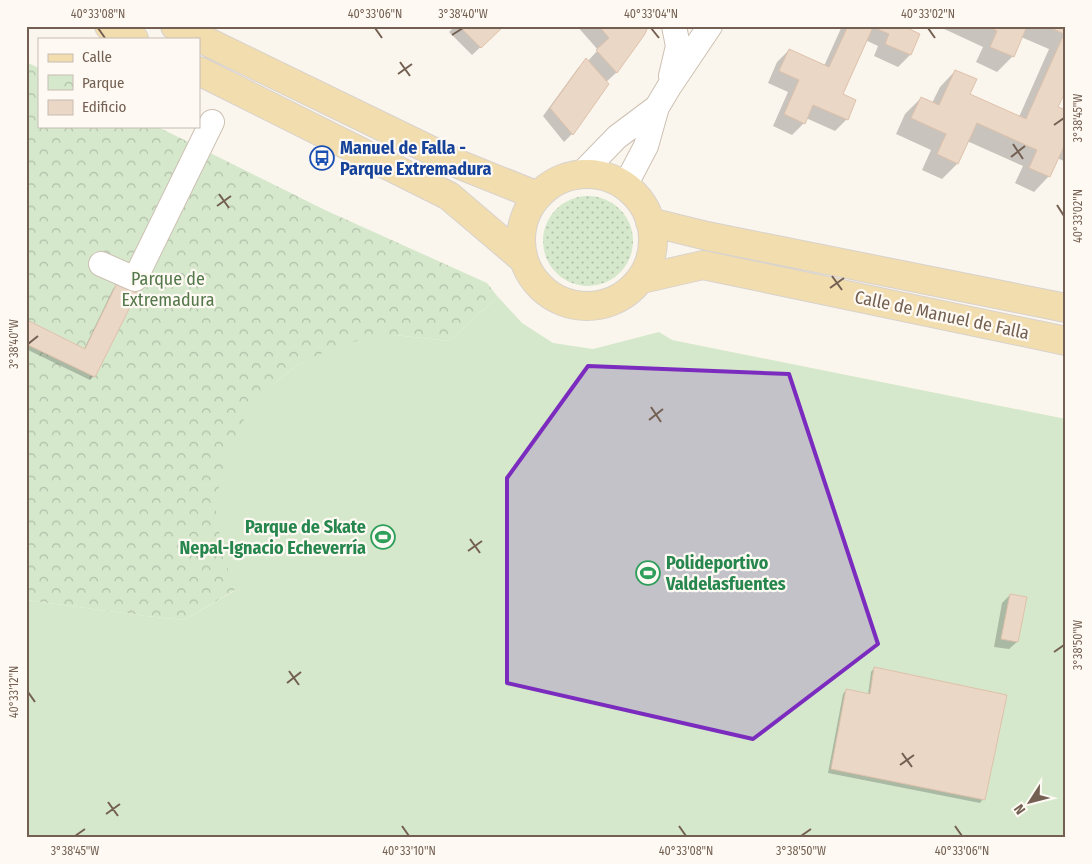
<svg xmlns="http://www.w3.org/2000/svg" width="1092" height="864" viewBox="0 0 1092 864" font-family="'Fira Sans Condensed',sans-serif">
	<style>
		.grass { fill: url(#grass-dots) }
		.park { fill: url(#park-crowns) }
		.pitch { fill: #d5e8cc }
		.shadow { fill: #0003 }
		.building { fill: #ebd7c6; stroke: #dec1aa }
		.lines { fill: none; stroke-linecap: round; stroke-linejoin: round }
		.minor-casing { stroke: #cdc0b3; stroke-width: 26 }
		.major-casing { stroke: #d8d2cf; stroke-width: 30 }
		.minor { stroke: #fff; stroke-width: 24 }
		.major { stroke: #f1ddae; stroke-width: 28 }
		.marked { fill: #7b2cbf; fill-opacity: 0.2; stroke: #7b2cbf; stroke-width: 4; stroke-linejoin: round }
		.ticks { fill: none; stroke: #746052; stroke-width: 2 }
		.labels { text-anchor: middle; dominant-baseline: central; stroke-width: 4.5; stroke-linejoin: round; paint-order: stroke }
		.transit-label { font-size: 18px; font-weight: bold; fill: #164399; stroke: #fefaf3; text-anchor: start }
		.park-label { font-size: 18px; fill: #54784b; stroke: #fefaf3 }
		.street-label { font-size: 18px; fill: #746052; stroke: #fefaf3 }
		.leisure-label { font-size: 18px; font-weight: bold; fill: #27864d; stroke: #fefaf3; text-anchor: end }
		.neatline { fill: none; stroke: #746052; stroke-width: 2 }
		.ticks-label { font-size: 12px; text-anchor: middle; fill: #746052 }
	</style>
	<defs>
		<pattern id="grass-dots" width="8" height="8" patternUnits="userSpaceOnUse" patternTransform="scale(1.25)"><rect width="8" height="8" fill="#d5e8cc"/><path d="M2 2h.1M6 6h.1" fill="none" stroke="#b1bfa8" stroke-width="1.8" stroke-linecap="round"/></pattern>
		<pattern id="park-crowns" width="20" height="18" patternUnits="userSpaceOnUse" patternTransform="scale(1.25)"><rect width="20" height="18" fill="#d5e8cc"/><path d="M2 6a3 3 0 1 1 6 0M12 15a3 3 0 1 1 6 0" fill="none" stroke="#b1bfa8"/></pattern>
	</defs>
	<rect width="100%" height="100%" fill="#fbf6ed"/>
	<path class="grass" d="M543 241a45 45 0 1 1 90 0a45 45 0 1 1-90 0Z"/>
	<path class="park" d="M26,62L39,68V126H156L325,210L487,283L498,297L449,341L395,335L300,363L273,384L223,556L237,589L184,620L146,616L26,600Z"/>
	<path class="pitch" d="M498,297L522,323L553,343L593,349L659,332L672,340L1066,419V838H26V600L146,616L184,620L236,590L223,556L216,511L220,476L232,442L247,414L273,384L300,363L345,343L395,335L449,341Z"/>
	<path class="shadow" d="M455,26H503L472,55L449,32Z
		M577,26H645L644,33L616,73L606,82L607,84L572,134L564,142L543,116L578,68L586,60L587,62L598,50Z
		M842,26H900L918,35L910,55L898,67L874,56L878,46L865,40L841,94L855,101L847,119L835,131L806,118L804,123L792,135L773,126L788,92L768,83L777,62L789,50L824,66Z
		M940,26H1066L1056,108L1066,112V162L1057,158L1049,176L1034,192L1015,183L1023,166L967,141L957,164L942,179L922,170L931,150L896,134L905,114L921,98L932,103L940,87L955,71L969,95L1019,117L1049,49L1021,37L1013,56L997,72L976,62L983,47L940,27Z
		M117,285L94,376L90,380L26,349V326L29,323L84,349L113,289Z
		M1010,595L1017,642L1009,649L994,647L1002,603Z
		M874,668L983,799L980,803L828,773L843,694L846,690L868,695L871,672Z"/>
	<path class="building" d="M459,26H504L481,48Z
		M599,26H647V29L645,34L617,73L596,50L609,38Z
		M848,26H903L920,34L911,55L885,44L889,34L873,27L843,94L856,100L848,120L813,105L805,124L784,114L799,80L779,71L789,49L829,67Z
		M987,26H1027L1014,57L990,47L997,31Z
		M1047,26H1066V90L1058,107L1066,110V142L1050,177L1029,168L1037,150L977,123L958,164L937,154L946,134L911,118L921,97L939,105L955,70L977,79L970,94L1026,119L1064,34Z
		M586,58L609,84L573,135L550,108Z
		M117,283L137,293L95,377L26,344V326L29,321L85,349Z
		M1010,594L1027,597L1018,642L1001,639Z
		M874,667L1007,695L985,800L831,769L846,689L870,694Z"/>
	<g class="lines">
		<g class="minor-casing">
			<path id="minor" d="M671,76L678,46L674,26
				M582,173L617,137L657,107L669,87L710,26
				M626,184L646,146L657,107
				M101,264L135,279L212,122"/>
		</g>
		<g class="major-casing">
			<path id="major" d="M109,26L134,39
				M175,26L463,166L538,196
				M199,71L449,196L523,259
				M521 240a66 66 0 1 1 132 0a66 66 0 1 1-132 0Z
				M650,222L707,236L1066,308
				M642,279L703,265L1066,341"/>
		</g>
		<use href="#minor" class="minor"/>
		<use href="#major" class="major"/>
	</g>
	<path class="marked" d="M588,366L789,374L878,644L753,739L507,683V478Z"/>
	<path class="ticks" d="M98,28L105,38M375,28L382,38M651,28L659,38M928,28L935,38M452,35L463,28M400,62L410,76M398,74L412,64M1054,125L1064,118M1013,144L1023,159M1011,157L1025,146M219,194L229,208M1057,205L1064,216M217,206L231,196M832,276L842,290M830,288L844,278M28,344L38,336M651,407L661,422M649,420L663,409M470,539L480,553M468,551L482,541M1054,652L1064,645M289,671L299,685M287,683L301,672M28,692L35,702M902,753L912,767M900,765L914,755M108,802L118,816M106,814L120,804M402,826L409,836M679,826L686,836M955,826L962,836M75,836L85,829M801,836L811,829"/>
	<defs>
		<g id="bus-ring" transform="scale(1.25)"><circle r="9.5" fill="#fefaf3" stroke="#1a4fb4" stroke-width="1.5"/><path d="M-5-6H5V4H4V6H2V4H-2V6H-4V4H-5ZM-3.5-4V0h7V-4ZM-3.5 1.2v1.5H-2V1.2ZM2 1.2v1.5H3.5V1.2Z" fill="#1a4fb4"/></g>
		<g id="stadium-ring" transform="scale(1.25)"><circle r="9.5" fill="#fefaf3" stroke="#2e9e5b" stroke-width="1.5"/><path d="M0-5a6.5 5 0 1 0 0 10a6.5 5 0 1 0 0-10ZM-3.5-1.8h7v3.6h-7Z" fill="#2e9e5b"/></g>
	</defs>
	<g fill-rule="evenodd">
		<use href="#bus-ring" x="322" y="158"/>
		<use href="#stadium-ring" x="383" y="537"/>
		<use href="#stadium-ring" x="648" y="573"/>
	</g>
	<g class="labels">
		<g class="transit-label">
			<text x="340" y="148">Manuel de Falla -<tspan x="340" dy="21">Parque Extremadura</tspan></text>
		</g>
		<g class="park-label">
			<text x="168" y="279">Parque de<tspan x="168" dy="21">Extremadura</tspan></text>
		</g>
		<g class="street-label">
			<text transform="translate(942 315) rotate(12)">Calle de Manuel de Falla</text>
		</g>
		<g class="leisure-label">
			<text x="366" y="527">Parque de Skate<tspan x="366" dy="21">Nepal-Ignacio Echeverría</tspan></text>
			<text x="666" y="563" text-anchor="start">Polideportivo<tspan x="666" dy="21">Valdelasfuentes</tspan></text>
		</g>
	</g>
	<rect width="1092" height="864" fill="none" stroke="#fefaf3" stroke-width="55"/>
	<rect x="38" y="38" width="162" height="90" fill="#fefaf3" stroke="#c7bcb3"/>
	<rect x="48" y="54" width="25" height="8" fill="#f1ddae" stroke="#c7bcb3"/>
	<text x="82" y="62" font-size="15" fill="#746052">Calle</text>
	<rect x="48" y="75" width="25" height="15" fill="url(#park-crowns)" stroke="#c7bcb3"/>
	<text x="82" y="88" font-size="15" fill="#746052">Parque</text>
	<rect x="48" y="100" width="25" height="15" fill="#ebd7c6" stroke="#c7bcb3"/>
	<text x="82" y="112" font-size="15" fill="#746052">Edificio</text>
	<g transform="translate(1030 802) rotate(234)" stroke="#fefaf3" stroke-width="4" paint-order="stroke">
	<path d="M0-4L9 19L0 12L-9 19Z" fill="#746052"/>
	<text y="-8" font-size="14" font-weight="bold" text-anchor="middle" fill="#746052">N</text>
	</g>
	<rect x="28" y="28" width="1036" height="808" class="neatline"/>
	<g class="ticks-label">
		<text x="98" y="18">40°33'08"N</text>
		<text x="375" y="18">40°33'06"N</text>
		<text x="463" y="18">3°38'40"W</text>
		<text x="651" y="18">40°33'04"N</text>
		<text x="928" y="18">40°33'02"N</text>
		<text transform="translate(1078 118) rotate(-90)" y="4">3°38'45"W</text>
		<text transform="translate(1078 216) rotate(-90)" y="4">40°33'02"N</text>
		<text transform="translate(14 344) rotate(-90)" y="4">3°38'40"W</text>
		<text transform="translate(1078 645) rotate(-90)" y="4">3°38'50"W</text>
		<text transform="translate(14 692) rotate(-90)" y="4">40°33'12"N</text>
		<text x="75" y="855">3°38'45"W</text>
		<text x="409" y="855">40°33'10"N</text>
		<text x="686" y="855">40°33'08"N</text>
		<text x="801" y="855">3°38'50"W</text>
		<text x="962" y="855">40°33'06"N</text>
	</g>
</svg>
